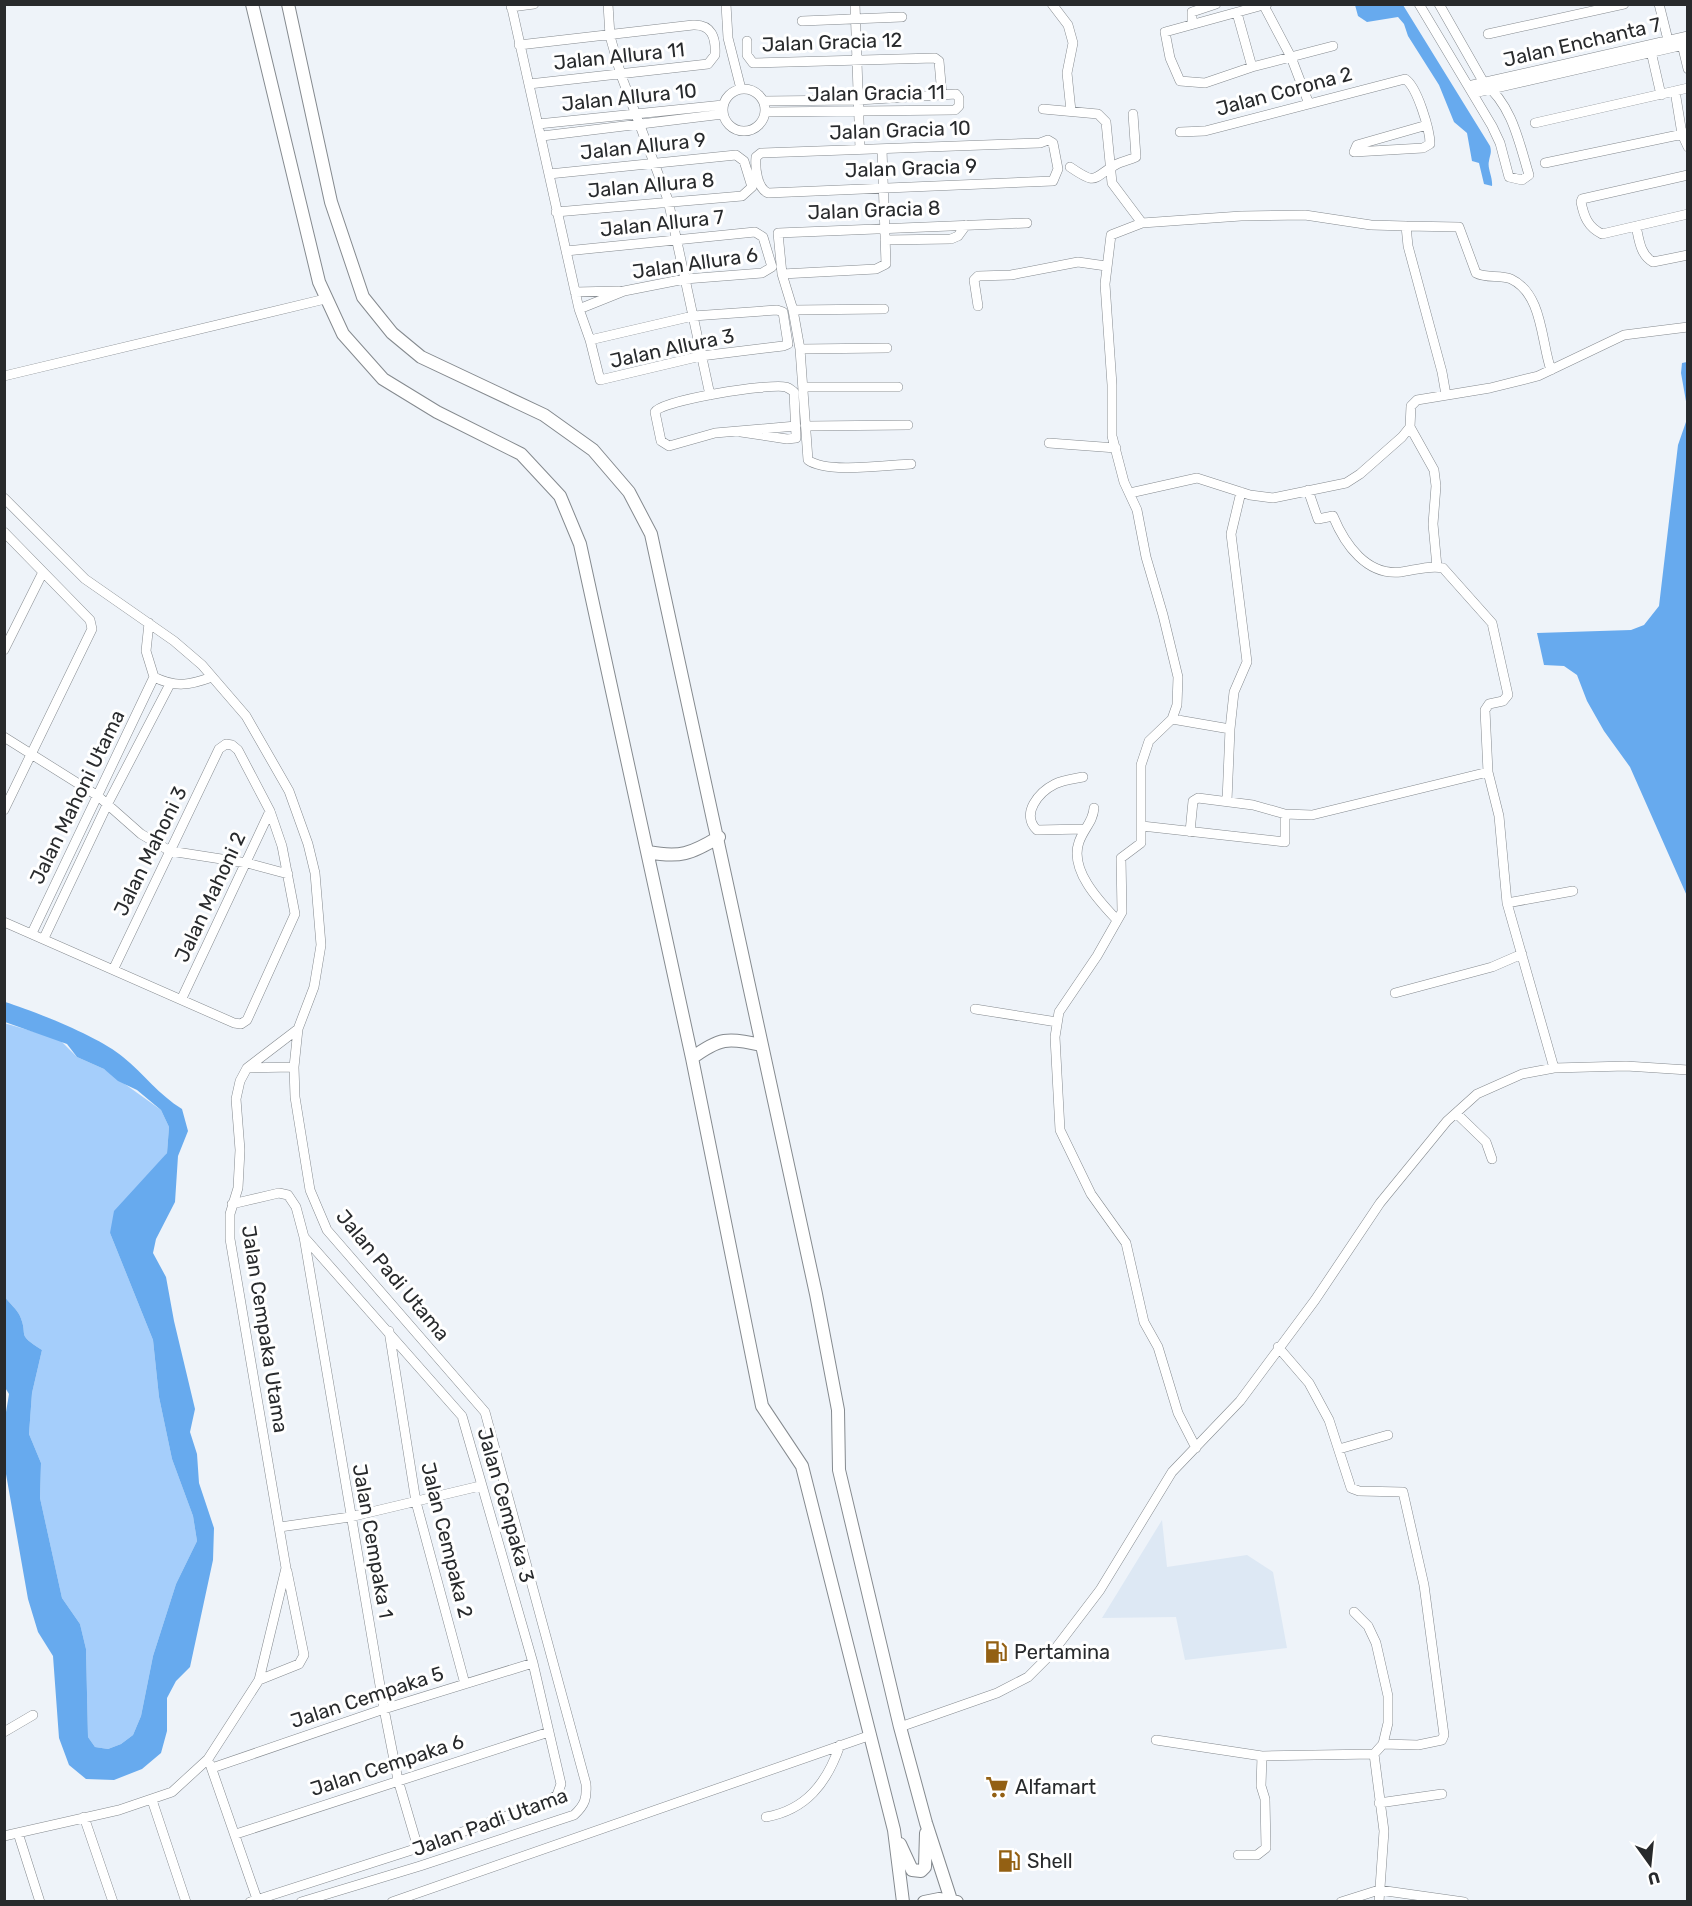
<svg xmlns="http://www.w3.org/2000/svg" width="1692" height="1906" viewBox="0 0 1692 1906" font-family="Rubik,sans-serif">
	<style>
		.built { fill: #dde8f4 }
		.green { fill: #a5cefb }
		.water { fill: #67aaee }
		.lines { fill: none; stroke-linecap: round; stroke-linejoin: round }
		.minor-casing { stroke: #858a8f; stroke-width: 10 }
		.tertiary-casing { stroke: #858a8f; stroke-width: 14 }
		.minor { stroke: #fff; stroke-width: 9 }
		.tertiary { stroke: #fff; stroke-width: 12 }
		.labels { text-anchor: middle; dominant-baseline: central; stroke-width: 6; stroke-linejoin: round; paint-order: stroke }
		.street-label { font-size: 20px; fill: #282a2c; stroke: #fff }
		.poi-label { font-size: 20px; fill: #282a2c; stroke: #fff; text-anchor: start }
	</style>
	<rect width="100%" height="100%" fill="#eef3f9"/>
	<path class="built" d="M1162,1520L1167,1567L1247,1555L1273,1572L1287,1648L1185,1660L1176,1617L1102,1618Z"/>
	<path class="green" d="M4,1023L59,1039L77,1057L104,1069L161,1110L169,1127L167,1153L110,1233L153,1340L159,1397L172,1459L193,1516L197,1541L176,1584L153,1656L141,1716L133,1735L121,1744L108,1749L95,1747L88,1737L86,1649L80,1624L62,1598L40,1498L41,1463L29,1434L32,1393L42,1350C15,1333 29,1337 20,1316C17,1309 9,1303 5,1297Z"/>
	<path class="water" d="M1355,5H1403L1490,146C1492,153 1490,154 1489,161C1487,168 1493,177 1492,186L1484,184L1479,163L1472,161L1467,133L1454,122L1439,85L1408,36L1404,24L1398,17L1367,22L1358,16Z
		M1687,362H1688L1687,407L1681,373L1682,363Z
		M1687,419V896L1630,767L1604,731L1587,701L1577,675L1564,666L1544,665L1537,633L1631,630L1644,625L1659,606L1678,445Z
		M5,1002C34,1011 100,1037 123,1057C144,1074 159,1095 182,1109L188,1131L178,1156L175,1202L156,1239L153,1253L166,1277L174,1321L195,1409L190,1432L197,1454L199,1483L214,1528L213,1560L190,1667L176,1681L167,1698V1731L161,1753L142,1769L114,1780L86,1779L69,1765L59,1738L53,1656L38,1632L28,1599L6,1474L4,1424L9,1394L4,1386L5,1297C9,1303 17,1309 20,1316C29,1337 15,1333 42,1350L32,1393L29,1434L41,1463L40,1498L62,1598L80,1624L86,1649L88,1737L95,1747L108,1749L121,1744L133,1735L141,1716L153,1656L176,1584L197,1541L193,1516L172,1459L159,1397L153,1340L110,1233L114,1211L167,1153L169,1127L161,1110L137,1090L118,1081L104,1069L77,1057L67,1044L5,1022Z"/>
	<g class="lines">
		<g class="minor-casing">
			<path id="minor" d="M511,4L579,309L590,340L600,380L701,356L783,346L788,344L783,312L777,310L693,316L590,340
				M608,4L610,36L621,75L668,200L710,395
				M726,4L728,38L741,89
				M855,4L860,149
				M1052,4L1068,25L1073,43L1067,73L1071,111
				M1263,4L1291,57L1309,104
				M1267,4L1165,32L1170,58L1180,81L1205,83L1252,67L1333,46
				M1419,4L1492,126L1500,143L1509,177L1522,180L1529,175C1519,142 1512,105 1484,83L1439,4
				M1659,4L1668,40
				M511,7L534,4
				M1237,13L1252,67
				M802,21L902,17
				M1192,24V12L1216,4
				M1488,34L1624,4
				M1681,40L1688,69
				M747,41V55L753,63L935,58L939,61L942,95
				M519,45L693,25C712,24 716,38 715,55L708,64L529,84
				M1650,47L1661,95
				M1468,86L1688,36
				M723 110a21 21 0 1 1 42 0a21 21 0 1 1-42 0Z
				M1675,91L1682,134L1688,147
				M1474,93L1688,44
				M763,101L858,100L956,94L959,98V106L955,110L765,112
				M1043,109L1098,114L1106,122L1112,183L1142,223
				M1535,123L1688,88
				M538,124L723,105
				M1180,132L1205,131L1405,79C1417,86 1430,130 1430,144L1423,148L1354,152L1357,145L1427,125
				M542,136L723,114
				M1048,140L1053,143L1058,169L1053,181L768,193C757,188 755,168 756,157L761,153L1040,143Z
				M1545,163L1688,133
				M1070,167C1099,187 1092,177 1117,164C1123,161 1130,160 1136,157L1133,114
				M549,174L736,155L744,161L752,187L742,196L556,212
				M1688,175L1582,199L1581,202C1584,217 1588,227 1602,234L1688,214
				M1406,226L1459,227L1476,273C1487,279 1500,274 1511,279C1543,294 1541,342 1551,370
				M1636,226C1639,239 1640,255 1653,262L1688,255
				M885,240L951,239L958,236L966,225
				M566,251L755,232L763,237L772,267L762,273L685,279L624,291L579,309
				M782,274L876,269L886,264L882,149
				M575,292L619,291
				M978,306L974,280L978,276L1011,275L1078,262L1106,266
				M793,310L884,309
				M800,349L887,348
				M4,376L325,299
				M804,387H898
				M807,426L908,425
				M1410,427L1434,470L1436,486L1433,524L1437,567
				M741,432L787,439L796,438V436L794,392C791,390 791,389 786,387C770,383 662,400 655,412L661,441L669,446L715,433L796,426
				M1049,443L1116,448
				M911,464C887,465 827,474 808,460L800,349L793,310L782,274L778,233L1027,223
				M1308,490L1318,519L1333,516C1345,545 1367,576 1401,572C1415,570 1430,565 1443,568L1492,623L1508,695L1503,701L1489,704L1485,710L1488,772L1499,816L1507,903L1554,1068
				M1130,493L1197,478L1250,495L1273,498L1346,483L1360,474L1402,437L1410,427L1411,406L1417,400L1490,388L1538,376L1624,335L1688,327
				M4,498L85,579L174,641L202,665L246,716L289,791L308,844L315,873L321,945L314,987L298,1029L294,1067L295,1097L310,1190L327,1230L485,1412L586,1784C587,1798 585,1805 574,1815L420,1866L301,1902
				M4,532L90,620L92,629L4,810
				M149,623L146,651L154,677C176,688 190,685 212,677
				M4,650L43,572
				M1172,719L1230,729L1227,801
				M1230,729L1234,692L1247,662L1231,534L1241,492
				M4,737L98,796L141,834L170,851L247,863L288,874
				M1083,777C1073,779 1063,780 1055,784C1039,792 1020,814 1037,830L1085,829
				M1094,808C1093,822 1084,828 1079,842C1069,870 1100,902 1117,920
				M1142,826L1285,842V814
				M1190,832L1193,801L1198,798L1253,805L1285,814L1312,815L1488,772
				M1507,903L1573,891
				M4,922L234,1023L241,1024L247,1020L295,914L282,846L270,811L238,750L232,745L226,744L219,749L114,968
				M32,933L154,677
				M44,938L107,805L170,684
				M1395,993L1492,967L1522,954
				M182,998L270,811
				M975,1009L1057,1022
				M247,1068L294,1067
				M1456,1113L1486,1142L1492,1159
				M232,1204L279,1193L288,1195L296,1207L304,1237L462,1416L533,1663L561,1784L557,1795L548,1801L418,1848L250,1902
				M304,1237L384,1709L398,1780L418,1848
				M389,1331L416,1502L465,1684
				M1196,1448L1178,1413L1158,1347L1144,1322L1126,1243L1091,1194L1060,1130L1055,1037L1059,1012L1097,956L1122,912L1121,858L1141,843V765L1149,741L1172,719L1177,705L1178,677L1163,615L1146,557L1137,510L1124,482L1112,436V385L1105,284L1111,235L1142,223L1241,216L1305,215L1371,225L1406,226L1408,246L1442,372L1446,395
				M1339,1449L1388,1435
				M280,1527L350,1517L480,1486
				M1354,1612L1368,1626L1376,1643L1388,1696V1723L1383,1744
				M259,1680L299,1664L304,1655L287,1571
				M900,1727L997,1693L1028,1677L1052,1653L1100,1590L1172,1472L1240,1401L1315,1300L1380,1203L1447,1121L1477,1094L1522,1074L1554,1068L1626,1066L1688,1070
				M4,1732L33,1715
				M1156,1740L1262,1756L1374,1754L1383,1744L1418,1745L1442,1740L1444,1735L1424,1585L1403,1492L1359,1491L1351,1488L1329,1420L1309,1383L1278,1347
				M1374,1754L1384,1831L1379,1902
				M210,1764L257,1899
				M212,1768L384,1709L533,1663
				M152,1800L186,1902
				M1379,1803L1442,1794
				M84,1817L113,1902
				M766,1817C806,1810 827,1783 840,1745
				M18,1833L40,1902
				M236,1834L549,1732
				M4,1836L119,1810L172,1792L208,1759L259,1680L286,1568L230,1239V1214L238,1188L240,1150L236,1099L240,1081L247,1068L298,1029
				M1238,1855H1257L1266,1848L1265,1799L1261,1786L1262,1756
				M392,1902L871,1735
				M1341,1902L1379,1890L1464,1902"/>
		</g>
		<g class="tertiary-casing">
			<path id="tertiary" d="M252,4L319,282L343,334L383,379L437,412L521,454L560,496L580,544L692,1058L762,1406L802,1466L894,1830L903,1902
				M288,4L331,202L363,297L392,333L421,357L544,415L593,450L629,492L651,534L816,1294L838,1410L839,1470L900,1727L926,1823L951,1900
				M648,852C680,858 691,854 719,837
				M692,1058C719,1038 728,1037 761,1045
				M900,1844L912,1870L921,1871L925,1867L926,1833
				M924,1902L939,1899L957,1902"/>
		</g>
		<use href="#minor" class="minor"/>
		<use href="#tertiary" class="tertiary"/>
	</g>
	<defs>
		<g id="fuel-bare" transform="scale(1.8)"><path d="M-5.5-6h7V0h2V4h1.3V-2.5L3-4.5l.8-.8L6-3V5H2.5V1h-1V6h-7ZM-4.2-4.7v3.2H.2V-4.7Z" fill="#936013" stroke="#fff" stroke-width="2.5" paint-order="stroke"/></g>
		<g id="supermarket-bare" transform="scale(1.8)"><path d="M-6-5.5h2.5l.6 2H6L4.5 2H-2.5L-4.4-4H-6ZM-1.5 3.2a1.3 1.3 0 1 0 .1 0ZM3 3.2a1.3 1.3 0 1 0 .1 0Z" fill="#936013" stroke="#fff" stroke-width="2.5" paint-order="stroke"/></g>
	</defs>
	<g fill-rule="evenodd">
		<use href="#fuel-bare" x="996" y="1652"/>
		<use href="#supermarket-bare" x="997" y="1787"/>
		<use href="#fuel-bare" x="1009" y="1861"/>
	</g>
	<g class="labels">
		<g class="street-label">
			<text transform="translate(832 42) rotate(-2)">Jalan Gracia 12</text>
			<text transform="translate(1582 42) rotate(-13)">Jalan Enchanta 7</text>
			<text transform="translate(619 56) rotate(-6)">Jalan Allura 11</text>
			<text transform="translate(1284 91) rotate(-15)">Jalan Corona 2</text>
			<text transform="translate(876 93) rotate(-1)">Jalan Gracia 11</text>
			<text transform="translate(629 97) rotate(-6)">Jalan Allura 10</text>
			<text transform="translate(900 130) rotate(-2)">Jalan Gracia 10</text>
			<text transform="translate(643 146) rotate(-6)">Jalan Allura 9</text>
			<text transform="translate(911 168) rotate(-2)">Jalan Gracia 9</text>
			<text transform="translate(651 185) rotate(-5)">Jalan Allura 8</text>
			<text transform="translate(874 210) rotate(-2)">Jalan Gracia 8</text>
			<text transform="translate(662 223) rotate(-6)">Jalan Allura 7</text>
			<text transform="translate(695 263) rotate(-8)">Jalan Allura 6</text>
			<text transform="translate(672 348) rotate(-12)">Jalan Allura 3</text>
			<text transform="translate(77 797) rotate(-64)">Jalan Mahoni Utama</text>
			<text transform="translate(150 851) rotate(-64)">Jalan Mahoni 3</text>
			<text transform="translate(210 897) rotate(-65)">Jalan Mahoni 2</text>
			<text transform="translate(393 1275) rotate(50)">Jalan Padi Utama</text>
			<text transform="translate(265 1329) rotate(81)">Jalan Cempaka Utama</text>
			<text transform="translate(506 1505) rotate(74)">Jalan Cempaka 3</text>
			<text transform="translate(447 1540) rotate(76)">Jalan Cempaka 2</text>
			<text transform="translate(373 1541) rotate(80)">Jalan Cempaka 1</text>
			<text transform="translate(367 1697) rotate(-18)">Jalan Cempaka 5</text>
			<text transform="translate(387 1765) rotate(-18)">Jalan Cempaka 6</text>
			<text transform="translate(490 1822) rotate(-20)">Jalan Padi Utama</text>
		</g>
		<g class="poi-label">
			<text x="1014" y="1652">Pertamina</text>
			<text x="1015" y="1787">Alfamart</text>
			<text x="1027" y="1861">Shell</text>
		</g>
	</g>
	<rect width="1692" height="1906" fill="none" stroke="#282a2c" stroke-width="12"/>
	<g transform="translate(1650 1864) rotate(165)" stroke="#ffffff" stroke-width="4.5" paint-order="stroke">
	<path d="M0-4.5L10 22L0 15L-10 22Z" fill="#282a2c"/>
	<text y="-9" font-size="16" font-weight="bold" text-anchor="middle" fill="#282a2c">U</text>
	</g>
</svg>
